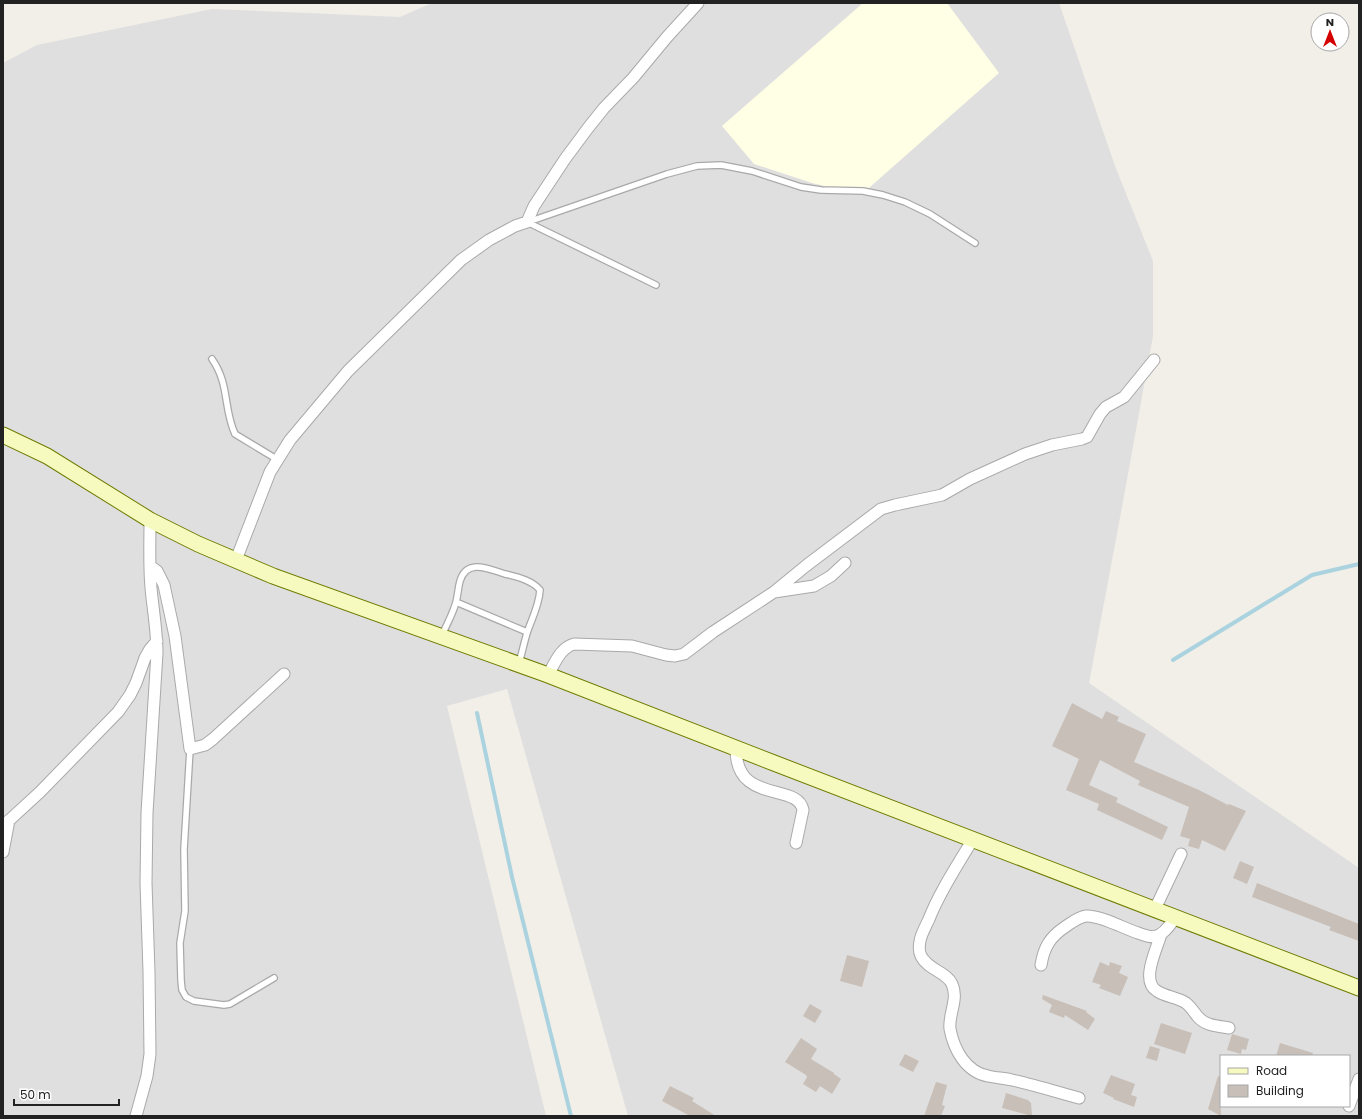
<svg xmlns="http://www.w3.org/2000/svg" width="1362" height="1119" viewBox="0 0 1362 1119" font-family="Poppins,sans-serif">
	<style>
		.residential { fill: #e0dfdf; fill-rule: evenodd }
		.education { fill: #ffffe5 }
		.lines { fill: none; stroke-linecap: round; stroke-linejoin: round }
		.stream { stroke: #aad3df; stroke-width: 4 }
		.building { fill: #c7bfb8 }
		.lane-casing { stroke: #a9a9a9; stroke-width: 8 }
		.street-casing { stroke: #a9a9a9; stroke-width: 13 }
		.secondary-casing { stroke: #707d05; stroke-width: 17 }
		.lane { stroke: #fff; stroke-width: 5.5 }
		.street { stroke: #fff; stroke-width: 11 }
		.secondary { stroke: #f7fabf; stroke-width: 15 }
	</style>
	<rect width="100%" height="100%" fill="#f2efe9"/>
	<path class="residential" d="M432,3H1059L1115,166L1153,261V336L1122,507L1089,683L1359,868V1116H628L507,689L447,706L546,1116H3V63L37,45L212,9L400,17ZM1221,1056H1349V1106H1221Z"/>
	<path class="education" d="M863,3H947L999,73L861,195L812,183L754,164L722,126Z"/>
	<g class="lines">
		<path class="stream" d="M1173,660L1312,575L1359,564
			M477,713L512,877L571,1116"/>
	</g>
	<path class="building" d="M1072,703L1102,719L1106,711L1119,717L1117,721L1146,734L1134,762L1199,790L1228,805L1229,804L1246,811L1225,851L1202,840L1199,849L1188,846L1190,839L1180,836L1189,807L1138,785L1140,781L1100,760L1089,785L1118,798L1116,802L1168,827L1162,840L1097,810L1099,804L1066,790L1079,759L1052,746Z
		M1240,861L1254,867L1247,884L1233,878Z
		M1257,883L1359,924V941L1329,930L1331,927L1252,897Z
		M847,955L869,961L862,987L840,981Z
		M1100,962L1109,966L1110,962L1122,966L1119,973L1128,977L1120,996L1099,988L1101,985L1092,982Z
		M1043,995L1087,1011L1086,1012L1095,1019L1088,1030L1065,1015L1064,1018L1049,1012L1052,1005L1042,999Z
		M810,1004L822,1011L815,1023L803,1016Z
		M1161,1023L1192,1033L1185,1054L1154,1044Z
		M1232,1034L1249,1039L1246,1050L1242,1049L1241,1054L1227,1050Z
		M801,1038L817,1049L811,1059L834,1073V1074L841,1079L832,1094L820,1086L816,1092L803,1084L807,1077L806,1075L785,1062Z
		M1280,1043L1313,1053L1312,1056H1276Z
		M1150,1046L1160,1049L1157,1061L1146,1058Z
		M905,1054L919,1061L913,1072L899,1065Z
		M1111,1075L1135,1084L1131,1095L1137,1097L1134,1107L1113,1099L1114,1098L1103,1093Z
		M1218,1076L1220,1077L1221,1116L1208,1109Z
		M936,1082L947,1085L942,1105L945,1106L941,1116H924Z
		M670,1086L694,1098L692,1101L716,1116H690L662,1101Z
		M1006,1093L1028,1100L1031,1103L1032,1116L1002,1108Z"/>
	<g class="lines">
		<g class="lane-casing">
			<path id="lane" d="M527,222L656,285
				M528,222L667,174L697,166L721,165L752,171L801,187L821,190L863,191L883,195L905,202L930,214L975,243
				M212,359C230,385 223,408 235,434L278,460
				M456,602L527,632
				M442,636C446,625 453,614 456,602C458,595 458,588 460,581C467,558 489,569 505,574C517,577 532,580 540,590C539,606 532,618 527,633C524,643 522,653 519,663
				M190,749L184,849L185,911L180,943L181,980L182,990L186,997L194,1001L224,1005L230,1004L274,978"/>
		</g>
		<g class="street-casing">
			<path id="street" d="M236,560L270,472L290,440L348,371L461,260L489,240L515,226L527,222L534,206L565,159L588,128L604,108L633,78L667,37L698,3
				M150,566L157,571L164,585L175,636L190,749L205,745L213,739L284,674
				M774,592L807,565L881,509L895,505L942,495L970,479L1025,454L1052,445L1082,439L1087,437L1100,414L1106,407L1124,397L1154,360
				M548,675C555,663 560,648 574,644L632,646L666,655L675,656L684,654L713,632L774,592L814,586L831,576L845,563
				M736,748C735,805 798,782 803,810L796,843
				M3,826L40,792L118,712L130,695L136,683L145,658L150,649L157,641
				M973,839C957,866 940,891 929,919C926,926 921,934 920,941C919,946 919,952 921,956C928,970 947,972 952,984C959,999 948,1015 950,1029C954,1050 966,1072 988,1076C996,1078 1004,1078 1012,1080C1034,1085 1057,1092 1079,1098
				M3,852L9,820
				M1155,909L1181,854
				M1161,934C1157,949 1140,981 1157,991C1166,997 1177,997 1186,1003C1191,1007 1194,1012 1198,1017C1206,1026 1218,1026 1229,1028
				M1041,965C1044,947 1050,937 1065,927C1071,923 1078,917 1086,916C1100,915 1125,929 1138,933C1144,935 1151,938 1156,936C1165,934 1170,924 1176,917
				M1349,1106L1359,1079
				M136,1116L147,1076L150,1054L149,972L146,883L147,813L157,653C157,631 153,610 151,588C149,566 150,543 150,520"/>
		</g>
		<g class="secondary-casing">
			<path id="secondary" d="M3,435L47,456L150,520L198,544L273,576L548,675L774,763L1359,988"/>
		</g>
		<use href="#lane" class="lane"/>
		<use href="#street" class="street"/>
		<use href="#secondary" class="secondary"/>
	</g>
	<rect width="1362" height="1119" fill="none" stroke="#222222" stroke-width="8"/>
	<rect x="1220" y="1055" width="130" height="52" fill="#ffffff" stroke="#a7a7a7"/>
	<rect x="1228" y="1068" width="20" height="6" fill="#f7fabf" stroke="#a7a7a7"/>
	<text x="1256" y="1075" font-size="12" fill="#222222">Road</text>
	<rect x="1228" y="1085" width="20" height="12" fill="#c7bfb8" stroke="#a7a7a7"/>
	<text x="1256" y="1095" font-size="12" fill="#222222">Building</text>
	<g transform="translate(1330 32)"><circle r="19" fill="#ffffff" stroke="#a7a7a7"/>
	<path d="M0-3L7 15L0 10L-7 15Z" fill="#d40000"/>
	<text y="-6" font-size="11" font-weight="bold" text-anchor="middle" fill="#222222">N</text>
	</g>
	<path d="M14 1099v6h105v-6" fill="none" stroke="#222222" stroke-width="2"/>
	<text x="20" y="1099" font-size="12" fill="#222222" stroke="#ffffff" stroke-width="3" paint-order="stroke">50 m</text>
</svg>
